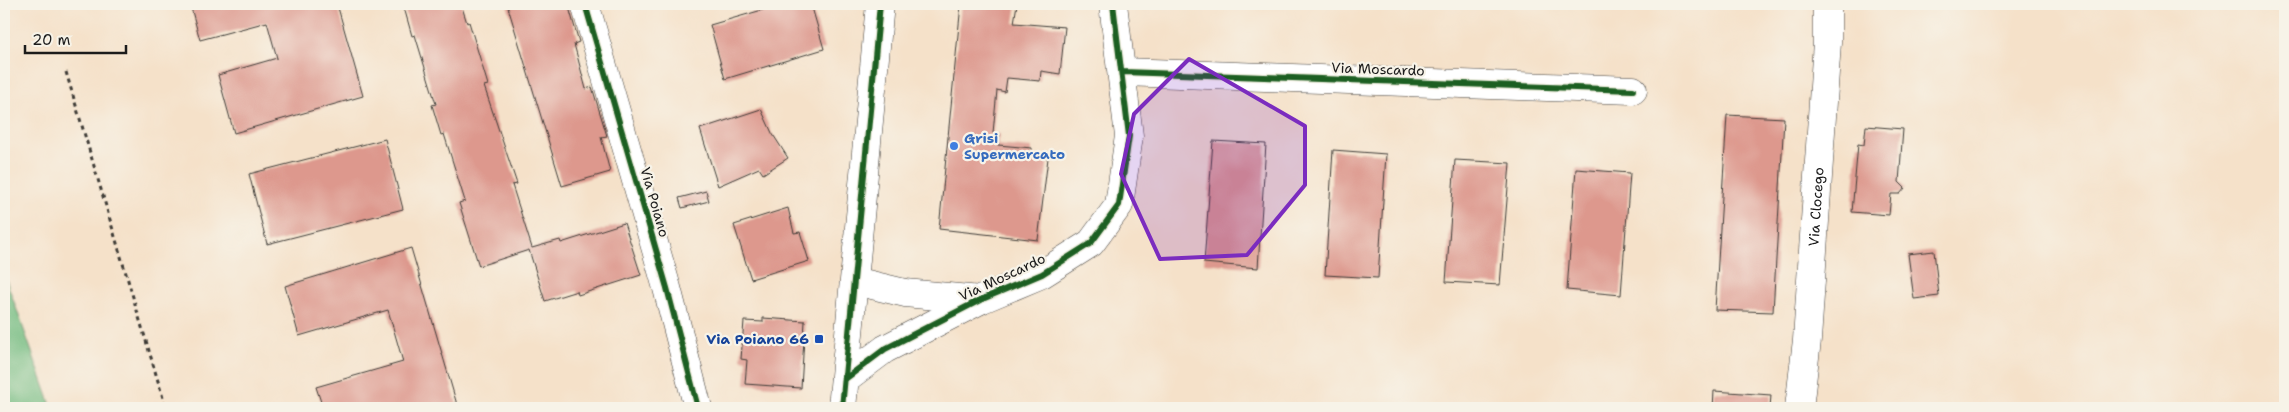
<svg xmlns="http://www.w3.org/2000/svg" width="2289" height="412" viewBox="0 0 2289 412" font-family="'Shantell Sans',sans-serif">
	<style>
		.forest { fill: #75bc81; stroke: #486c4e }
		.building { fill: #dd988d }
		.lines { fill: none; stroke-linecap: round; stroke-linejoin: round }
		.minor-casing { stroke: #3d3a36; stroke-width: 29 }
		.path { stroke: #3d3a36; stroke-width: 3; stroke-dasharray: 4 4; stroke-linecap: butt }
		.minor { stroke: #fff; stroke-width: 28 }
		.cycleway-casing { stroke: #f7f3e8; stroke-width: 9 }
		.cycleway { stroke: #1b5e20; stroke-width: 6 }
		.marked { fill: #7b2cbf; fill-opacity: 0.2; stroke: #7b2cbf; stroke-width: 4; stroke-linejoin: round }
		.shop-dot { fill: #3f7fe0; stroke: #f7f3e8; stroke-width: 2 }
		.transit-dot { fill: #1a4fb4; stroke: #f7f3e8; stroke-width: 2 }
		.labels { text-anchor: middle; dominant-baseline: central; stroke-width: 4.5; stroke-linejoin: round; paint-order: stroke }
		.street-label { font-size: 14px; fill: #1c1c1c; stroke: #f7f3e8 }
		.shop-label { font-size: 14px; font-weight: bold; fill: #366cbe; stroke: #f7f3e8; text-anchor: start }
		.transit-label { font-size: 14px; font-weight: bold; fill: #164399; stroke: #f7f3e8; text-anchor: end }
	</style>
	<rect width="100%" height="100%" fill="#f7f3e8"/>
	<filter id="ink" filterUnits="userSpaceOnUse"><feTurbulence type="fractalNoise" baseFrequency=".02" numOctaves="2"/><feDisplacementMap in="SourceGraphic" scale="10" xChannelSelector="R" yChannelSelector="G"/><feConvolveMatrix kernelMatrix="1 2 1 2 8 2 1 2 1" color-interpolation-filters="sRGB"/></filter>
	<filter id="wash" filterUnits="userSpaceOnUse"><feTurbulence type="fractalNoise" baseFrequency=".0096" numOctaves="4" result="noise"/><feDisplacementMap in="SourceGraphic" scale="20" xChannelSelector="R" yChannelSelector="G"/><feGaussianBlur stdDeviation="1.12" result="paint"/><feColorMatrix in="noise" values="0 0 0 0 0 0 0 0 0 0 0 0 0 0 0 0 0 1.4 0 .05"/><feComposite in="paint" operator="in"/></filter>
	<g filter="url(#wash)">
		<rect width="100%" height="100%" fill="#f5e1c9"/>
		<path class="forest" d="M4,274L52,408H4Z"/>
		<g id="blocks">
			<path class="building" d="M190,4H337L363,96L234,133L218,75L277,58L267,22L200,40Z
				M403,4H461L467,23L469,22L488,85L484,86L517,184L512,185L532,248L560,240L561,243L624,223L641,275L578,295L577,291L545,301L529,250L479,266L459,203L465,201L444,134L441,135L432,105L436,104L415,35L412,36Z
				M507,4H568L579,42L574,44L586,89L592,87L607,136L601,137L610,172L562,186Z
				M783,4H811L824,49L725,79L710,25Z
				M961,4H1017L1014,23L1065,27L1060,74L1041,71L1040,81L1007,78L1005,92L997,90L993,133L1000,134L998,145L1032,148V157L1048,158L1038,240L939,229Z
				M761,109L772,133L788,158L763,174L759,168L718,186L700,129Z
				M1727,115L1784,118L1773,312L1715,310Z
				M1866,126L1903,129L1899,182L1905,188L1900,194H1891L1889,215L1852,212L1858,144L1864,145Z
				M385,139L403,209L267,244L249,174Z
				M1213,141L1266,144L1258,268L1204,263Z
				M1333,150L1386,154L1378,278L1325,275Z
				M1455,160L1510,163L1500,285L1446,282Z
				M1576,169L1630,173L1621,295L1567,290Z
				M706,191L709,201L682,208L679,198Z
				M788,208L794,233L800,232L809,261L751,279L734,225Z
				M411,248L458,408H323L316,387L403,362L388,310L299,336L285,286Z
				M1934,251L1939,296L1914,299L1908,254Z
				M763,318L805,321L801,388L745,384L747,360L741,359L744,321L763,322Z
				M1714,391L1771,395L1770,408H1713Z"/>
		</g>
	</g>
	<g filter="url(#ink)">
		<use href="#blocks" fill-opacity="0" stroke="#3d3a36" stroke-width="1"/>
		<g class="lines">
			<g class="minor-casing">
				<g id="minor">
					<path d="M585,4L667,288L698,408"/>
					<path d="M1123,72L1633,90"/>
					<path d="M855,281L905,293L980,300"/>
					<path d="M845,379L885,349L980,300L1042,274L1091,243L1119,205L1129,136L1113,4"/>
					<path d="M842,408L880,4"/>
					<path id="s1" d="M1799,408L1807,340L1827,42V4"/>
				</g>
			</g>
			<path class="path" d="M66,72L166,408"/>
			<use href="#minor" class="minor"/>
			<g class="cycleway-casing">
				<path id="cycleway" d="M585,4L667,288L698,408
					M1123,72L1633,90
					M845,379L885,349L980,300L1042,274L1091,243L1119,205L1129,136L1113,4
					M842,408L880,4"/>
			</g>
			<use href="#cycleway" class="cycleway"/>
		</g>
	</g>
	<path class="marked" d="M1189,59L1305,126V185L1247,255L1160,259L1121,174L1134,114Z"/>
	<circle class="shop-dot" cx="954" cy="146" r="5"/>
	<rect class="transit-dot" x="814" y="334" width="10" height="10" rx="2.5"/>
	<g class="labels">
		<g class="street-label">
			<text transform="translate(1378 69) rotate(2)">Via Moscardo</text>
			<text transform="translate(655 202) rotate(74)">Via Poiano</text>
			<text stroke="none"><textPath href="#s1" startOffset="202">Via Clocego</textPath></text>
			<text transform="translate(1002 277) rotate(-25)">Via Moscardo</text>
		</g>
		<g class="shop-label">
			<text x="964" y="138">Grisi<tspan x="964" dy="16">Supermercato</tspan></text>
		</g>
		<g class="transit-label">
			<text x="809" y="339">Via Poiano 66</text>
		</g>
	</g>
	<rect width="2289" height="412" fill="none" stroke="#f7f3e8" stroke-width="20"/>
	<path d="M25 45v8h101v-8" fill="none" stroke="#1c1c1c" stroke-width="2.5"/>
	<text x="32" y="45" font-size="15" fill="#1c1c1c" stroke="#f7f3e8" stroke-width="4" paint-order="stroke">20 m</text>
</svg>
